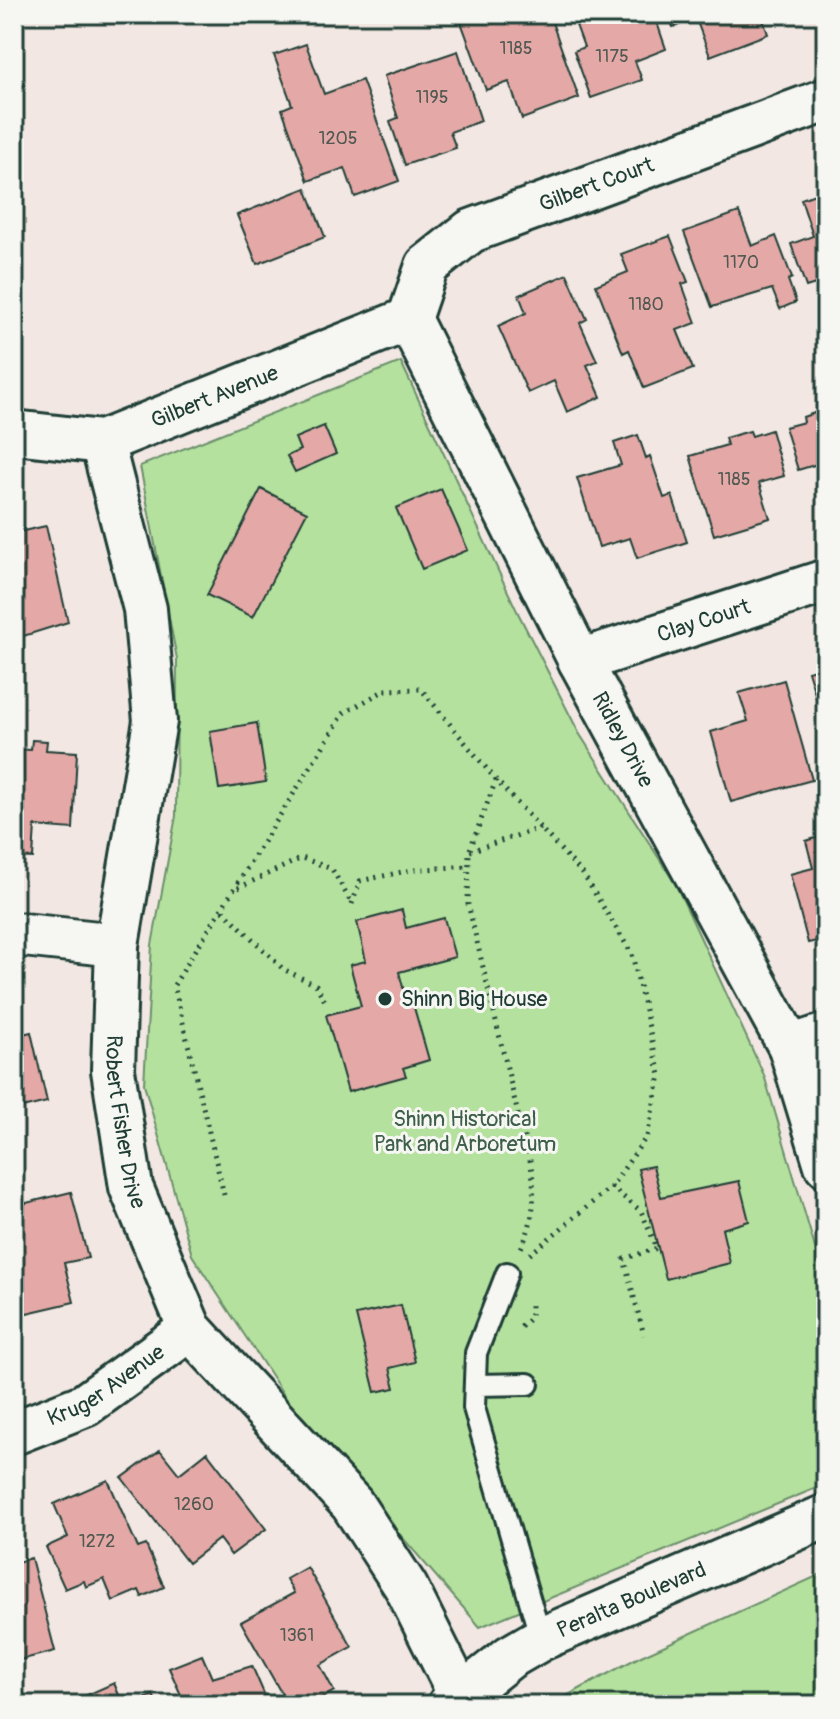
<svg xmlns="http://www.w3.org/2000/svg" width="840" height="1719" viewBox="0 0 840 1719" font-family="Pangolin,sans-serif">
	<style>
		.green { fill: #b5e19f; stroke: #6a8f6a; stroke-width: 2 }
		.building { fill: #e4a9a7; stroke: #1f3d34; stroke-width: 2 }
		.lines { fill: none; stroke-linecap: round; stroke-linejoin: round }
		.lane-casing { stroke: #1f3d34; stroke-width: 26 }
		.street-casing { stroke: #1f3d34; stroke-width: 48 }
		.path { stroke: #1f3d34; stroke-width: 5; stroke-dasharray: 2 6; stroke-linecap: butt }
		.lane { stroke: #f6f6f2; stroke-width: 20 }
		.street { stroke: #f6f6f2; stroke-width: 42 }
		.poi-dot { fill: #1f3d34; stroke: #f6f6f2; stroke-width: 3 }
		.labels { text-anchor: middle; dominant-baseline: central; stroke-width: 6; stroke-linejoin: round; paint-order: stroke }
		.number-label { font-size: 18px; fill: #505851 }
		.street-label { font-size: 22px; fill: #1f3d34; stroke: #f6f6f2 }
		.poi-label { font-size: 22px; fill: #1f3d34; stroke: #f6f6f2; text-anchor: start }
		.park-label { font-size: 22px; fill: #3d5e49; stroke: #f6f6f2 }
	</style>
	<rect width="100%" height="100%" fill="#f2e7e3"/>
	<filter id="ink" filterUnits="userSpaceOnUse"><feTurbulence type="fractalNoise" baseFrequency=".0125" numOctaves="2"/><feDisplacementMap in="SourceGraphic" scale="16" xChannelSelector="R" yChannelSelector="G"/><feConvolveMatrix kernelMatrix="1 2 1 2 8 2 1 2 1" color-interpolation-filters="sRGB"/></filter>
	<g filter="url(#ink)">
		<path class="green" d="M401,362L516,609L579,733L676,885L764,1075L826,1285V1484L480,1627L299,1418L192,1255L144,1084L152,945L176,816L177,659L140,466Z
			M826,1572V1705H550L639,1657Z"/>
		<path class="building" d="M458,14H549L579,98L522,119L509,82L486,90Z
			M572,14H654L666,49L635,61L642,80L591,98L574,51L584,47Z
			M668,14H761L768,34L710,56L696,19L673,27Z
			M306,44L324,94L362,80L399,181L355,197L345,168L308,181L282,109L292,105L274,55Z
			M458,51L481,121L450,132L456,148L405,165L390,121L398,118L384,76Z
			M306,188L325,237L257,264L237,215Z
			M826,190V284L825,281L806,287L791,244L813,236L801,199Z
			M739,212L752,246L776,236L792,278L788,280L796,302L780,309L772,289L712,307L684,232Z
			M670,236L688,282L682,284L696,323L677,330L693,369L644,388L629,350L623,353L596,285L628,272L621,254Z
			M567,274L587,319L580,323L597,361L587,365L601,397L567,412L554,381L528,393L498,326L526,313L519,295Z
			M826,409V471L824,462L798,470L785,427L804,422L803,417Z
			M324,426L336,454L295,472L287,456L300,450L295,438Z
			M771,430L784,476L759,483L770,518L714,535L690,456L727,445L725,438L750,431L752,436Z
			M638,435L646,458L650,456L664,498L672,495L687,542L637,558L630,538L599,547L577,478L621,465L614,443Z
			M261,489L307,512L253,617L207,595Z
			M441,489L468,550L422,569L396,508Z
			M46,526L68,622L14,639V533Z
			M826,666V730L808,671Z
			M784,680L812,780L731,802L711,732L748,721L739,693Z
			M257,723L266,782L219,789L210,731Z
			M32,740L47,741L46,750L77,752L73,829L35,826L33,858L14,857V749L31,750Z
			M826,829V939L808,943L790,874L813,868L806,841L822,836L820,830Z
			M402,910L406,928L444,918L455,957L399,972L404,991L409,990L429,1060L403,1068L406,1076L348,1092L326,1015L361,1006L350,965L366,961L357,922Z
			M31,1032L47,1102L14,1110V1036Z
			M653,1166L661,1197L739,1181L749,1221L722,1229L730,1263L666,1279L638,1169Z
			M71,1192L88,1258L64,1263L74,1302L14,1316V1206Z
			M401,1305L415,1362L390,1368L395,1388L375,1392L356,1315Z
			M160,1450L179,1474L207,1452L266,1529L231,1555L219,1539L188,1563L122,1478Z
			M108,1480L138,1548L146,1545L164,1587L142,1597L139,1590L113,1601L104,1579L86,1587L84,1581L65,1589L46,1547L68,1537L54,1504Z
			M31,1558L55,1651L16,1661L14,1563Z
			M307,1567L352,1647L320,1665L334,1691L310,1705H288L241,1622L294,1593L286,1579Z
			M202,1655L212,1678L252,1666L269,1705H176L173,1698L181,1695L169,1668Z
			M114,1683L123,1705H70L69,1703Z
			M153,1695L158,1705H131Z"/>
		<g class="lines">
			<g class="lane-casing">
				<path id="lane" d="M507,1273L476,1353L474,1408L541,1639
					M475,1385L528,1384"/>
			</g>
			<g class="street-casing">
				<g id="street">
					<path id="s1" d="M409,319L580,661L790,1047L826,1165"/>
					<path id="s2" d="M409,319L427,266L471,231L826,100"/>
					<path id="s3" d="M14,432L102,442L409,319"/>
					<path id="s4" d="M102,442L145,609L155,721L117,945L113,1070L131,1187L190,1329L352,1504L406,1587L465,1705"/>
					<path id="s5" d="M580,661L826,581"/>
					<path d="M14,934L117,945"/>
					<path d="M790,1047L826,1035"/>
					<path id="s6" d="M14,1433L85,1405L190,1329"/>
					<path id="s7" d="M449,1705L510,1657L541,1639L826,1516"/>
				</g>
			</g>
			<path class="path" d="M496,780L469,852L468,904L522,1131C535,1169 540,1211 521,1248
				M470,851L540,828
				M238,888L302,858L332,869L352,904
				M352,904L360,881L411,870L469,866
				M223,910L283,969L316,985L325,1001
				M611,1187L641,1211L657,1248L624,1259L644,1335
				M224,1195L174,985L344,713L385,690L421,689L496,780L583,874L632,954L660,1075L647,1136L611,1187L529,1255
				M521,1327L531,1317V1302"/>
			<use href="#lane" class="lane"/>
			<use href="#street" class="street"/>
		</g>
	</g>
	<circle class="poi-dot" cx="385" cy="999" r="8"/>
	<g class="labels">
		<g class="number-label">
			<text x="516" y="48">1185</text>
			<text x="612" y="56">1175</text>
			<text x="432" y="97">1195</text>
			<text x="338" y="138">1205</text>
			<text x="741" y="262">1170</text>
			<text x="646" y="304">1180</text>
			<text x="734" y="479">1185</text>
			<text x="194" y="1504">1260</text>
			<text x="97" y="1541">1272</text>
			<text x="297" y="1635">1361</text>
		</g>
		<g class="street-label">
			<text stroke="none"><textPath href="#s2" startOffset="246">Gilbert Court</textPath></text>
			<text stroke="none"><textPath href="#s3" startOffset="210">Gilbert Avenue</textPath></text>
			<text stroke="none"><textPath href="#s5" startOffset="130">Clay Court</textPath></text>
			<text stroke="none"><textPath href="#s1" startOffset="472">Ridley Drive</textPath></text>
			<text stroke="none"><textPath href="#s4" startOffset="690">Robert Fisher Drive</textPath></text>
			<text stroke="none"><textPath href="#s6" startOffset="104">Kruger Avenue</textPath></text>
			<text stroke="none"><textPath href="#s7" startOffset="212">Peralta Boulevard</textPath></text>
		</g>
		<g class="poi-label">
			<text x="401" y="999">Shinn Big House</text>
		</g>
		<g class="park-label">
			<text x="465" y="1119">Shinn Historical<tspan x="465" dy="25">Park and Arboretum</tspan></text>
		</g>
	</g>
	<rect width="840" height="1719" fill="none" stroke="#f6f6f2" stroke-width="48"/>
	<rect x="24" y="24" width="792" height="1671" fill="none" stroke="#1f3d34" stroke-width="3" filter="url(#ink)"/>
</svg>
